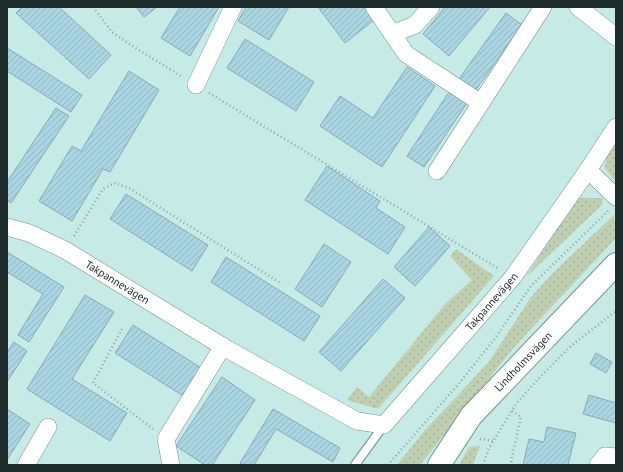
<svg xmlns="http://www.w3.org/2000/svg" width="623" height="472" viewBox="0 0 623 472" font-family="'PT Sans',sans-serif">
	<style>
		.grass { fill: url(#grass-dots) }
		.building { fill: url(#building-hatch); stroke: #8baab5 }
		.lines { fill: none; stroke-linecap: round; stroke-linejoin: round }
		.lane-casing { stroke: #739592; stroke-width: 10 }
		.street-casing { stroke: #739592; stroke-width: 18 }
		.secondary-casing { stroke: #739592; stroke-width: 24 }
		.path { stroke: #8aa6a3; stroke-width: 2.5; stroke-dasharray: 1 3; stroke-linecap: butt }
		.lane { stroke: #fff; stroke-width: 8 }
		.street { stroke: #fff; stroke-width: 17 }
		.secondary { stroke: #fff; stroke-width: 22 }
		.labels { text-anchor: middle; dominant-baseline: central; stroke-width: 4; stroke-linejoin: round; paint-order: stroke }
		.street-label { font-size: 11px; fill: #1d2b2a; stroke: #fff }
	</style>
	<defs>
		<pattern id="grass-dots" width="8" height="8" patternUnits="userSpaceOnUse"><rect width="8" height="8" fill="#c0cfb0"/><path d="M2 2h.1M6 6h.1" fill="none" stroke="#a5b298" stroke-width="1.8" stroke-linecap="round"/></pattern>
		<pattern id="building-hatch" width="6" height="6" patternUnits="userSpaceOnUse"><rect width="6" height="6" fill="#aad5e3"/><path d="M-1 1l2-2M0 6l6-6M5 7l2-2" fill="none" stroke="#92b7c3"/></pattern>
	</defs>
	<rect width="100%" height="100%" fill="#c6eae6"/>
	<path class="grass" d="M616,140V182L605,168L607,154Z
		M577,198H603L601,206L526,277Z
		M614,215L616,238L516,345L420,465H397L425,430L489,362L531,297L552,274Z
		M456,249L494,276L378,409L347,400L357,387L369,397L446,303L472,280L450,256Z
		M480,446L473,465H459L469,447Z"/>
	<path class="building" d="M22,7H59L111,55L89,79L16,13Z
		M136,7H157L144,17Z
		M180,7H219L190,56L161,38Z
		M246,7H289L269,40L238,21Z
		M318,7H364L374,20L345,43Z
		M445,7H490L449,56L423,34Z
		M506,13L522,25L475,91L459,79Z
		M245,39L314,82L296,111L227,68Z
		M7,48L82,95L71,112L7,71Z
		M407,67L435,86L382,167L320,126L340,96L373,118Z
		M129,71L159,90L110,172L103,169L72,221L39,201L72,146L81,151Z
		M449,92L467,103L424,167L407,156Z
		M56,108L69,116L11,203L7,200V182Z
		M327,166L380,201L376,208L405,227L388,254L305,200Z
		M126,194L208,245L192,271L110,219Z
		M429,227L450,246L415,286L394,267Z
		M324,244L351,262L322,307L295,289Z
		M7,252L64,287L29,342L18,335L43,294L7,272Z
		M226,257L320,316L304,341L211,282Z
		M383,279L405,298L341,371L319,352Z
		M85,295L114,312L72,379L127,413L110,441L27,389Z
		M133,325L203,369L185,397L115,353Z
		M14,342L27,351L7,382V352Z
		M596,353L612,362L606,373L590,364Z
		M222,377L255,400L212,465H205L176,446Z
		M589,395L616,403V423L583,414Z
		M7,409L30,424L7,460Z
		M273,409L340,448L333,462L276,429L254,465H244L240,463Z
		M547,427L576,433L568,465H523L529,439L544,442Z"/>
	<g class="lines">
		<g class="lane-casing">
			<path id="lane" d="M355,465L384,425"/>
		</g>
		<g class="street-casing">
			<g id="street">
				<path d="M374,7L406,54L481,103"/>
				<path d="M578,7L616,37"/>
				<path d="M392,34L415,25L431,7"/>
				<path d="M196,85L233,7"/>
				<path d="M588,170L616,197"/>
				<path d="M437,171L543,7"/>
				<path id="s1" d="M7,227L29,233L65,250L227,349L357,421L384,425L513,277L588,170L616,127"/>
				<path d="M26,465L48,427"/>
				<path d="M171,465L166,439L223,346"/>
				<path d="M598,465L605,456L616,457"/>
			</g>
		</g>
		<g class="secondary-casing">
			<g id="secondary">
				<path id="s2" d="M439,465L471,416L616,264"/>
			</g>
		</g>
		<path class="path" d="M93,7L112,32L134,47L181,76
			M209,93L499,269
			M74,236L103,189L114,183L129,188L282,284
			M122,329L93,383L153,429
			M512,411L521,417L511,461L512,465
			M480,439L494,441
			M388,465L462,380L496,337L531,286L608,211
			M483,465L489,448L516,404L538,379L572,345L616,311"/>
		<use href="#lane" class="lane"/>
		<use href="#street" class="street"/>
		<use href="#secondary" class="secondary"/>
	</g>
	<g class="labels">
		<g class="street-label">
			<text stroke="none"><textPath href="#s1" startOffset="124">Takpannevägen</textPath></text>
			<text stroke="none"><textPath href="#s1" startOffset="592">Takpannevägen</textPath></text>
			<text stroke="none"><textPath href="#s2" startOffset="134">Lindholmsvägen</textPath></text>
		</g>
	</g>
	<rect width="623" height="472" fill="none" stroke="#1d2b2a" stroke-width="16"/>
</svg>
